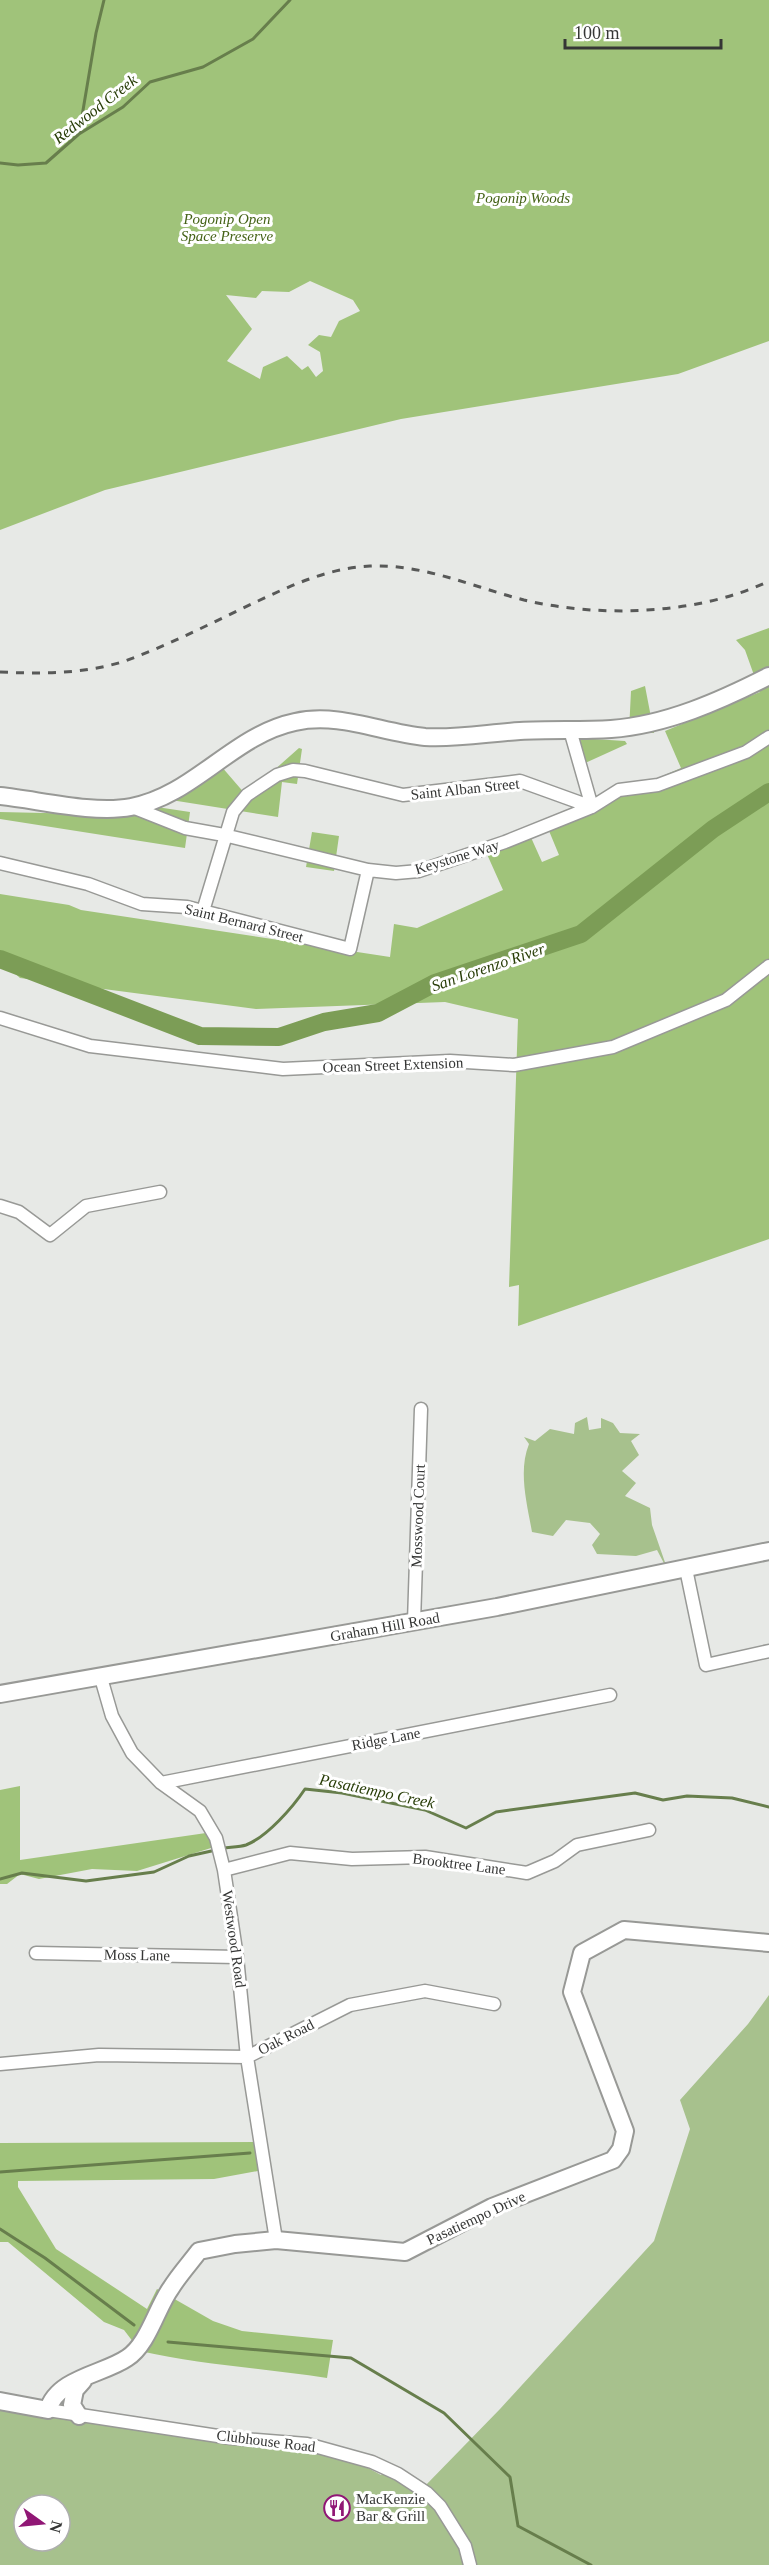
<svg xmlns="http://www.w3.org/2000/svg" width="769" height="2565" viewBox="0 0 769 2565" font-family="Georgia,serif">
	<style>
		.green { fill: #a7c18d; fill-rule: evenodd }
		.forest { fill: #a0c37a; fill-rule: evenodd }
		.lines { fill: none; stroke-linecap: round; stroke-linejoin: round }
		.stream { stroke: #677e4c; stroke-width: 3 }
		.river { stroke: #7c9d56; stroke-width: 18 }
		.street-casing { stroke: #989996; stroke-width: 15 }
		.secondary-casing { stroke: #989996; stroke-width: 20 }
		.street { stroke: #fff; stroke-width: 12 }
		.secondary { stroke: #fff; stroke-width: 16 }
		.rail { stroke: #585958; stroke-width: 3; stroke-dasharray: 8 8; stroke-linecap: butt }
		.labels { text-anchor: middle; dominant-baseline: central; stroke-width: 6; stroke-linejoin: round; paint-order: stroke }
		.park-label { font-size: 15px; font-style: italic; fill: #446216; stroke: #fff }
		.street-label { font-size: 15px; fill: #353635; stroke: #fff }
		.poi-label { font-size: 15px; fill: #353635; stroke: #fff; text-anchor: start }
		.water-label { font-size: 16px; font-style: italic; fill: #283d07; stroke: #fff }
	</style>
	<rect width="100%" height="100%" fill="#e7e9e6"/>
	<path class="green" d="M587,1417L589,1430L601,1428V1418L613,1423L620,1433L640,1434L631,1441L639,1455L622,1471L636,1483L625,1496L650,1508L652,1525L668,1571L657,1550L636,1556L597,1554L592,1545L600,1534L590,1523L566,1520L553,1536L532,1532C527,1504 518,1471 529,1444L524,1437L535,1441L550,1429L574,1434L575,1423Z
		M769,1995V2565H0V2402L292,2442L355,2461L381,2475L383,2473L424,2487L500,2409L654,2241L690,2129L680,2100L748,2024ZM24,2505H60V2541H24Z"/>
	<path class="forest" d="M0,0H769V341L678,374L401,419L105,490L0,530ZM310,281L353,300L360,311L339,321L331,337L319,335L308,345L320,352L323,371L316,377L308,366L302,370L287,356L263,367L260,379L227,361L252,329L226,295L256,298L262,291L289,292Z
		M769,628V1239L518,1326L519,1285L509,1287L518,1019L445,1002L256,1009L20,978L0,960V894L69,905L81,910L390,957L394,924L417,928L503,890L486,852L529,833L542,862L559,855L547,826L681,768L665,731L760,692L745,650L736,640Z
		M645,686L654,733L629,731L631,691Z
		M578,738L625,741L627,744L583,764Z
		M299,748L302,749L297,784L282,782L278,817L171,800L221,766L246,795Z
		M150,806L190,812L185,848L0,819V812L87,814Z
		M312,832L339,836L334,871L306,867Z
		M20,1786V1860L206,1833L216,1838L211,1848L137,1871L92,1869L39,1879L20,1874L7,1884H0V1790Z
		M259,2142L263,2170L214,2179L18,2181V2187L56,2249L147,2309L157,2289L213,2321L242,2331L333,2340L327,2378C265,2368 201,2365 140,2351L124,2330L104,2322L8,2242H0V2143Z"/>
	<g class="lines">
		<path class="stream" d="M79,134L96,33L104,0
			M0,163L18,165L46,163L79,134L123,107L150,82L203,67L253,39L290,0
			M223,1848C230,1847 240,1847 246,1845C267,1837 293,1807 305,1789L342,1793L425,1810L466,1828L496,1812L635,1793L663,1800L687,1796L732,1798L769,1807
			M0,1879L22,1873L86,1881L154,1872L189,1856L216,1850
			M0,2172L250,2153
			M0,2229L45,2258L134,2325
			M168,2342L351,2358L444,2413L510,2477L518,2526L591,2565"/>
		<path class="river" d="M0,959L200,1036L279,1037L324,1022L378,1013L435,983L581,934L713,829L769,792"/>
		<g class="street-casing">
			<path id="street" d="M570,730L592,807
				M132,807L185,828L224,835L368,870L396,873L419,871L505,842L592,807L619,790L658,785L746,752L769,737
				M0,863L88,884L142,904L187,907L350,949L368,870
				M203,911L233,812L247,795L277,775L293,770L305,771L403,795L520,781L592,807
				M0,1018L90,1046L283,1069L450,1061L514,1065L613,1047L726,1000L769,966
				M0,1206L19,1212L50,1235L86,1206L160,1192
				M686,1569L706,1665L769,1651
				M414,1622L421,1409
				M101,1678L112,1716L132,1753L161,1783L200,1811L216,1838L224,1870L237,1957L247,2057L276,2240
				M161,1783L610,1695
				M224,1870L290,1853L352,1859L425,1857L527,1873L555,1861L577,1845L649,1830
				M36,1953L237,1957
				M0,2064L99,2055L247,2057L350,2005L425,1991L494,2004
				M48,2410L231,2438L307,2444L372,2462L398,2474L427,2493L440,2506L465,2546L470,2565"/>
		</g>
		<g class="secondary-casing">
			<path id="secondary" d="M0,796C39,800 93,814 131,807C193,796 233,735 295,722C339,712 382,733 425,737C456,739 488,733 520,731C550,729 581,731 611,729C666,725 720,701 769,676
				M0,1694L497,1607L769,1551
				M0,2401L48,2410C57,2378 104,2374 127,2358C148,2345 157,2307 171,2288C179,2275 190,2263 199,2251L235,2244L276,2240L405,2252L492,2207L613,2160L621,2149L625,2131L572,1992L582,1953L624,1930L769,1943
				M79,2416L72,2405L75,2390L83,2381"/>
		</g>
		<use href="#street" class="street"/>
		<use href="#secondary" class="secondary"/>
		<path class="rail" d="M0,672C41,674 82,674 122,662C168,646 213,622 258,601C294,584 330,568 370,566C424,564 473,587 524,600C599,618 699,615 769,581"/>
	</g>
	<defs>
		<g id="restaurant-ring" transform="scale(1.35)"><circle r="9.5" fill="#fff" stroke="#901775" stroke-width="1.5"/><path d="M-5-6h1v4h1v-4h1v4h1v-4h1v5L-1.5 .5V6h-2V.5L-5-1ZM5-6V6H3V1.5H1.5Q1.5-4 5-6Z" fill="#901775"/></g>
	</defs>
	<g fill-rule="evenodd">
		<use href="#restaurant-ring" x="337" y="2508"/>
	</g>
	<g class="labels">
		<g class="park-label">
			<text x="523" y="198">Pogonip Woods</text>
			<text x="227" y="219">Pogonip Open<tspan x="227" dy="17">Space Preserve</tspan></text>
		</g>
		<g class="street-label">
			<text transform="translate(465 789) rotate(-6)">Saint Alban Street</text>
			<text transform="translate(457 857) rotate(-17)">Keystone Way</text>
			<text transform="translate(244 923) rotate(14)">Saint Bernard Street</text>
			<text transform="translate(393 1065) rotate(-2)">Ocean Street Extension</text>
			<text transform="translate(418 1516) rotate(-88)">Mosswood Court</text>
			<text transform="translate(385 1627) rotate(-10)">Graham Hill Road</text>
			<text transform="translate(386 1739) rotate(-11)">Ridge Lane</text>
			<text transform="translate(459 1864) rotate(7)">Brooktree Lane</text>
			<text transform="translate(234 1939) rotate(82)">Westwood Road</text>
			<text transform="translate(137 1955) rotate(1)">Moss Lane</text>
			<text transform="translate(286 2037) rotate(-27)">Oak Road</text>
			<text transform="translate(476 2218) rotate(-25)">Pasatiempo Drive</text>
			<text transform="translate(266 2441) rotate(7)">Clubhouse Road</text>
		</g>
		<g class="poi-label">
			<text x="356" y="2499">MacKenzie<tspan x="356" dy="17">Bar &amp; Grill</tspan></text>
		</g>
		<g class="water-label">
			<text transform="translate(95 109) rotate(-38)">Redwood Creek</text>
			<text transform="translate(488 967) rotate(-19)">San Lorenzo River</text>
			<text transform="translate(377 1791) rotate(12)">Pasatiempo Creek</text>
		</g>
	</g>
	<g transform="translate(42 2523) rotate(105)"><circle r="28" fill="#ffffff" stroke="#aeafae" stroke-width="1.5"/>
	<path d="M0-4.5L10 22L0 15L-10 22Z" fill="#901775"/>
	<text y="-9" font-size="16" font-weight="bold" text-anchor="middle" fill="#353635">N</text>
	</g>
	<path d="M565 39v9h156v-9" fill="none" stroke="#353635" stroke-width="3"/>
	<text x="574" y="39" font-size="18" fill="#353635" stroke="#ffffff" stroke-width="4.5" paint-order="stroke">100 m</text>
</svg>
